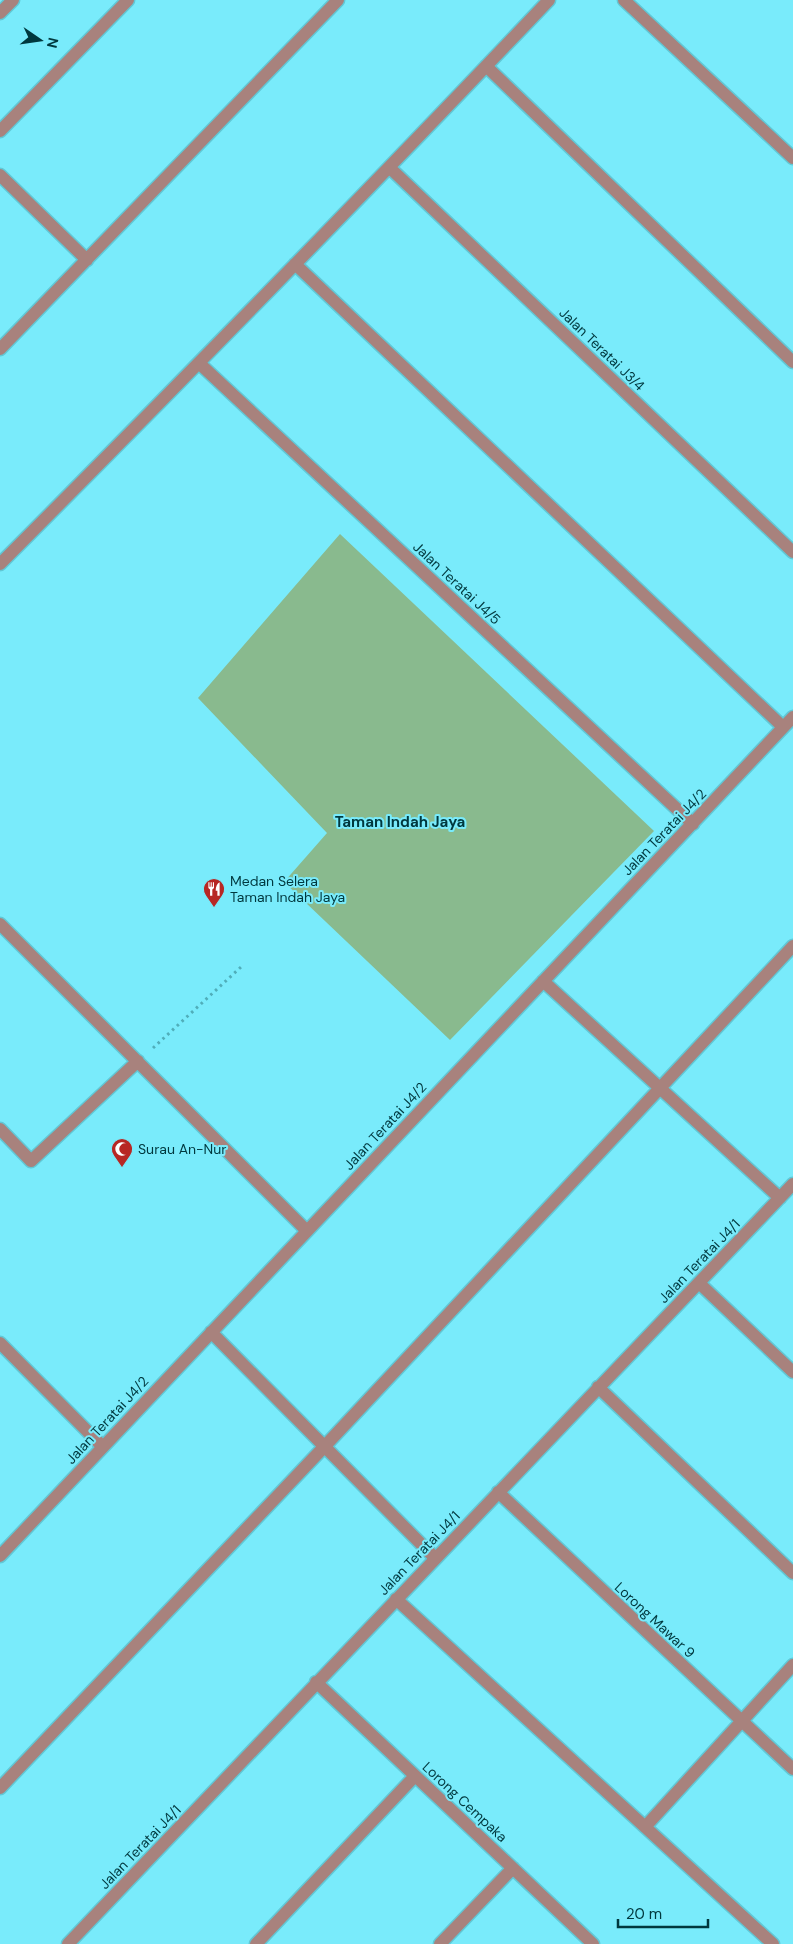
<svg xmlns="http://www.w3.org/2000/svg" width="793" height="1944" viewBox="0 0 793 1944" font-family="'DM Sans',sans-serif">
	<style>
		.green { fill: #89ba8e }
		.lines { fill: none; stroke-linecap: round; stroke-linejoin: round }
		.minor-casing { stroke: #61c7d5; stroke-width: 15 }
		.path { stroke: #50aeba; stroke-width: 3; stroke-dasharray: 2.5 4; stroke-linecap: butt }
		.minor { stroke: #a8827d; stroke-width: 12 }
		.labels { text-anchor: middle; dominant-baseline: central; stroke-width: 4; stroke-linejoin: round; paint-order: stroke }
		.street-label { font-size: 14px; fill: #00383e; stroke: #79ebfb }
		.poi-label { font-size: 14px; fill: #00383e; stroke: #79ebfb; text-anchor: start }
		.neighbourhood-label { font-size: 15px; font-weight: bold; fill: #00383e; stroke: #79ebfb }
	</style>
	<rect width="100%" height="100%" fill="#79ebfb"/>
	<path class="green" d="M340,534L654,831L450,1040L284,882L327,833L198,698Z"/>
	<g class="lines">
		<g class="minor-casing">
			<path id="minor" d="M624,0L793,158
				M0,13L13,0
				M486,66L793,362
				M0,131L128,0
				M390,168L793,552
				M0,175L87,260
				M295,264L783,727
				M0,349L338,0
				M200,364L693,824
				M0,564C185,378 369,190 549,0
				M0,924L307,1231
				M543,981L780,1198
				M0,1129L31,1161L138,1061
				M699,1283L793,1372
				M211,1332L435,1558
				M0,1343L103,1447
				M598,1387L793,1573
				M498,1492L793,1769
				M0,1556L793,717
				M396,1599L773,1944
				M316,1682L593,1944
				M0,1788L324,1447L793,946
				M645,1827L793,1665
				M68,1944L793,1184
				M256,1944L415,1776
				M440,1944L513,1868"/>
		</g>
		<path class="path" d="M153,1048L241,967"/>
		<use href="#minor" class="minor"/>
	</g>
	<defs>
		<g id="restaurant-pin" transform="scale(1.125)"><path d="M0 17L-7.5 6A9.5 9.5 0 1 1 7.5 6Z" fill="#b72724" stroke="#79ebfb"/><path d="M-5-6h1v4h1v-4h1v4h1v-4h1v5L-1.5 .5V6h-2V.5L-5-1ZM5-6V6H3V1.5H1.5Q1.5-4 5-6Z" fill="#fff"/></g>
		<g id="mosque-pin" transform="scale(1.125)"><path d="M0 17L-7.5 6A9.5 9.5 0 1 1 7.5 6Z" fill="#b72724" stroke="#79ebfb"/><path d="M3.5-4.9A6 6 0 1 0 3.5 4.9A5 5 0 1 1 3.5-4.9Z" fill="#fff"/></g>
	</defs>
	<g fill-rule="evenodd">
		<use href="#restaurant-pin" x="214" y="889"/>
		<use href="#mosque-pin" x="122" y="1149"/>
	</g>
	<g class="labels">
		<g class="street-label">
			<text transform="translate(602 349) rotate(44)">Jalan Teratai J3/4</text>
			<text transform="translate(457 583) rotate(43)">Jalan Teratai J4/5</text>
			<text transform="translate(664 832) rotate(-46)">Jalan Teratai J4/2</text>
			<text transform="translate(385 1126) rotate(-47)">Jalan Teratai J4/2</text>
			<text transform="translate(699 1261) rotate(-46)">Jalan Teratai J4/1</text>
			<text transform="translate(107 1420) rotate(-47)">Jalan Teratai J4/2</text>
			<text transform="translate(419 1553) rotate(-46)">Jalan Teratai J4/1</text>
			<text transform="translate(655 1620) rotate(43)">Lorong Mawar 9</text>
			<text transform="translate(465 1802) rotate(43)">Lorong Cempaka</text>
			<text transform="translate(140 1847) rotate(-46)">Jalan Teratai J4/1</text>
		</g>
		<g class="poi-label">
			<text x="230" y="881">Medan Selera<tspan x="230" dy="16">Taman Indah Jaya</tspan></text>
			<text x="138" y="1149">Surau An-Nur</text>
		</g>
		<g class="neighbourhood-label">
			<text x="400" y="822">Taman Indah Jaya</text>
		</g>
	</g>
	<g transform="translate(40 40) rotate(103)" stroke="#79ebfb" stroke-width="4" paint-order="stroke">
	<path d="M0-4L9 19L0 12L-9 19Z" fill="#00383e"/>
	<text y="-8" font-size="14" font-weight="bold" text-anchor="middle" fill="#00383e">N</text>
	</g>
	<path d="M618 1919v8h90v-8" fill="none" stroke="#00383e" stroke-width="2.5"/>
	<text x="626" y="1919" font-size="15" fill="#00383e" stroke="#79ebfb" stroke-width="4" paint-order="stroke">20 m</text>
</svg>
